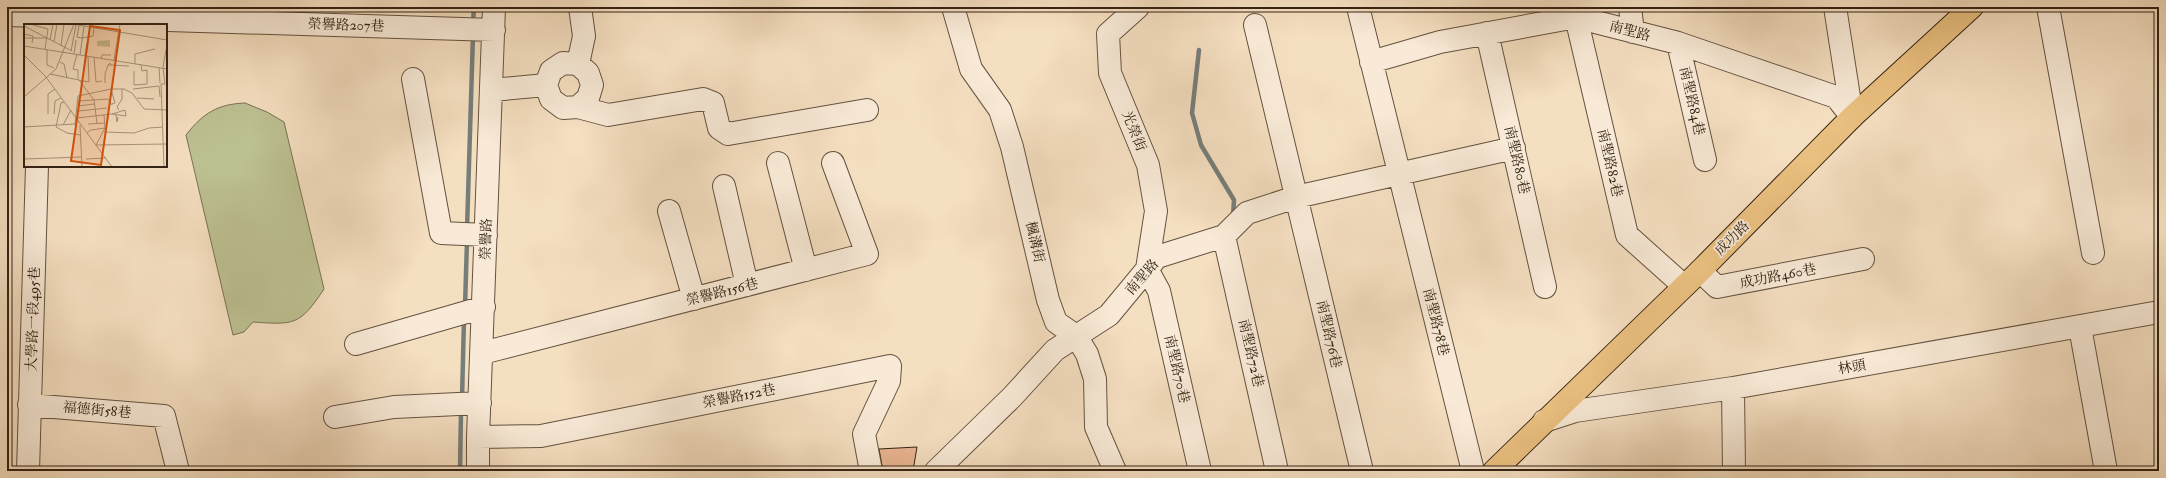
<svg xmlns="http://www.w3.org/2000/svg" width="2166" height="478" viewBox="0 0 2166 478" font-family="'IM FELL Double Pica','Noto Serif TC',serif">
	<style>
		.green { fill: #bdc192; stroke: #787253 }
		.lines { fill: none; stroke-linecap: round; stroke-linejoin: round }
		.stream { stroke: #767e7a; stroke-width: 4.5 }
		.building { fill: #e9b591; stroke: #332314 }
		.minor-casing { stroke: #64523f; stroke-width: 24 }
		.major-casing { stroke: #332314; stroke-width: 24 }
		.minor { stroke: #f8ead7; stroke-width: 22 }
		.major { stroke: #eac080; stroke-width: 22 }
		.labels { text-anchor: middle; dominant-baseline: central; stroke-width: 3.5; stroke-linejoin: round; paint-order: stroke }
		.street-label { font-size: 14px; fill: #332314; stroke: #f8ead7 }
		.inset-road { fill: none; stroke: #a7947c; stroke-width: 1 }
		.view { fill: #d6540d; fill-opacity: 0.15; stroke: #d6540d; stroke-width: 2 }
		.inset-edge { fill: none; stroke: #332314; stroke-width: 2 }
	</style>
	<rect width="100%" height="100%" fill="#f5dfc1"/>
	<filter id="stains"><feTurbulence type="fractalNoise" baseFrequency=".005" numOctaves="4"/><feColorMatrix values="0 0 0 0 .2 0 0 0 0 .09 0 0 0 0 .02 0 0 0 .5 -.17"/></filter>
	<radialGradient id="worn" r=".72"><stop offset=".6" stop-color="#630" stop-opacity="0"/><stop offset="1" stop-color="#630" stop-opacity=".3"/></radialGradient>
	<path class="green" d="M245,103L267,112L284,122L324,289C300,325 295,325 253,322L244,332L233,335L186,135C203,113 218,104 245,103Z"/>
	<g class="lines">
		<path class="stream" d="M473,23L474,7
			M1199,50L1192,113L1201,145L1234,200L1233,216
			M467,229L473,35
			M465,307L467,241
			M462,399L464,319
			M460,471L461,411"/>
	</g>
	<path class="building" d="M917,447L913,471H883L879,449Z"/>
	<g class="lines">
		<g class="minor-casing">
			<path id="minor" d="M953,7L971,69L1000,110L1012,147L1048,300L1056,322L1076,336L1087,354L1095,379L1096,427L1115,471
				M1138,7L1108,34L1110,73L1148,165L1156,211L1147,269L1159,291L1200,471
				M1358,7L1473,471
				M1630,7L1633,32
				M1835,7L1852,116
				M2048,7L2093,253
				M7,15L494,30
				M1576,17L1627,235L1684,286
				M1255,25L1362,471
				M1487,33L1545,287
				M1678,43L1705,160
				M1371,62L1440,42L1576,17L1678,43L1836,97L1852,117
				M578,64L584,36L580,7
				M413,79L441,233L486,235
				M492,90L546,85
				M578,107L588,98L592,85L588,73L578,64L563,63L551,71L546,85L551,99L563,108L578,107L608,115L703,99L713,103L719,128L728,134L867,110
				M778,163L806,270
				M724,186L747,285
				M669,211L694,299
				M1224,236L1277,471
				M1700,271L1717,287L1863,259
				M2080,327L2106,471
				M356,344L484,307
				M482,353L867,254L833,163
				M1733,388L1734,471
				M29,405L164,416L178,471
				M335,417L394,407L480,403
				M1544,421L1575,411L1733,388L2159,312
				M478,437L541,436L890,366L889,381L864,434L871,471
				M28,471L37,166
				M478,471V437L494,7
				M936,471L1012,397L1055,350L1109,315L1157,257L1224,236L1247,213L1296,197L1514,148"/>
		</g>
		<g class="major-casing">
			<path id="major" d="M1494,471L1700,271L1852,117L1972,7"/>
		</g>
		<use href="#minor" class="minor"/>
		<use href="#major" class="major"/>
	</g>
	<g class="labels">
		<g class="street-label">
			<text transform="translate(346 25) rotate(2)">榮譽路207巷</text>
			<text transform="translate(1630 31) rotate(15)">南聖路</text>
			<text transform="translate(1692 101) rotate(77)">南聖路84巷</text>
			<text transform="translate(1134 131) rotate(68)">光榮街</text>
			<text transform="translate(1517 160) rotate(77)">南聖路80巷</text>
			<text transform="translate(1610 163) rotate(77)">南聖路82巷</text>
			<text transform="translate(1732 238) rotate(-45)">成功路</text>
			<text transform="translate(486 239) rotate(-88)">榮譽路</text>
			<text transform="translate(1035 242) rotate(77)">楓溝街</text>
			<text transform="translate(1778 276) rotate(-11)">成功路460巷</text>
			<text transform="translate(1142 277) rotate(-49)">南聖路</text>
			<text transform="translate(722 292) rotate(-14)">榮譽路156巷</text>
			<text transform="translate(33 319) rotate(-88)">大學路一段495巷</text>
			<text transform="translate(1436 322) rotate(76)">南聖路78巷</text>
			<text transform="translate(1329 334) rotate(77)">南聖路76巷</text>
			<text transform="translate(1251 353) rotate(77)">南聖路72巷</text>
			<text transform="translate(1852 367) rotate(-10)">林頭</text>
			<text transform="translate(1177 369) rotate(77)">南聖路70巷</text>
			<text transform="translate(739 396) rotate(-11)">榮譽路152巷</text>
			<text transform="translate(97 410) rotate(5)">福德街58巷</text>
		</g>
	</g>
	<g transform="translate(24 24)">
		<rect width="143" height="143" fill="#f5dfc1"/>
		<path d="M86,16V23L73,22V17Z" fill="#bdc192"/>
		<path class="inset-road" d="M6,0L24,5L21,25M48,0L143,16M0,2L48,27M55,2L53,13L58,14L69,12L70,4M0,10L9,12L8,19M0,14H23M26,16L29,0M30,18L33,0M0,22L143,45M37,22L40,0M23,26V41L30,44M47,27L52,1M50,30L52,16M53,30L49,45L54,46V55M0,31L22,53M56,31L60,2M61,31L63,19M70,33L72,58L78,57M77,34L78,31H87M90,36L96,0M36,38L40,40L43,54M111,40V30L131,25M87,41L105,42M135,44L136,59M110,47V61L123,60V46L118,47L117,41M26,50L55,56L70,76L73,99M22,53L88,143M55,56L65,58L64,32M81,59V50L84,41H87L86,39L84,41M87,65L91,79L88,80M109,65L135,62L136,73M0,73L32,45L50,0M113,74L130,75M54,77L84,75L88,81M40,78L37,79L32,103L43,109L56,111M54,82L70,80M95,86L93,83L98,75V65M54,87L83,84M24,90V70L31,65M30,90L31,77L37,74M92,91L93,98L94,93M53,94L88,90L101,86L102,92L88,90M64,100L81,99M39,101L47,86M56,101L58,143M0,103L51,100L54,72L87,65H100L108,69L120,85L143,86M80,108L110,109L125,104L139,103M63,109L67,106L81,104M72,121L143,120M72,121L81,104L80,91M0,135L57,133M62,135L82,134M140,143L137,60H141L139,43L143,21"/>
		<path class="view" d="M66,2L96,6L77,141L47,137Z"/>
		<rect width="143" height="143" class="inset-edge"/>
	</g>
	<rect width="2166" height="478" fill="none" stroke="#f5dfc1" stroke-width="24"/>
	<rect x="8" y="8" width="2150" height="462" fill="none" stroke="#332314" stroke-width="2"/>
	<rect x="12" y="12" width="2142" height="454" fill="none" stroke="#332314"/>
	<rect width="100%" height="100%" filter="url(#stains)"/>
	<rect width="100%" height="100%" fill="url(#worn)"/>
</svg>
